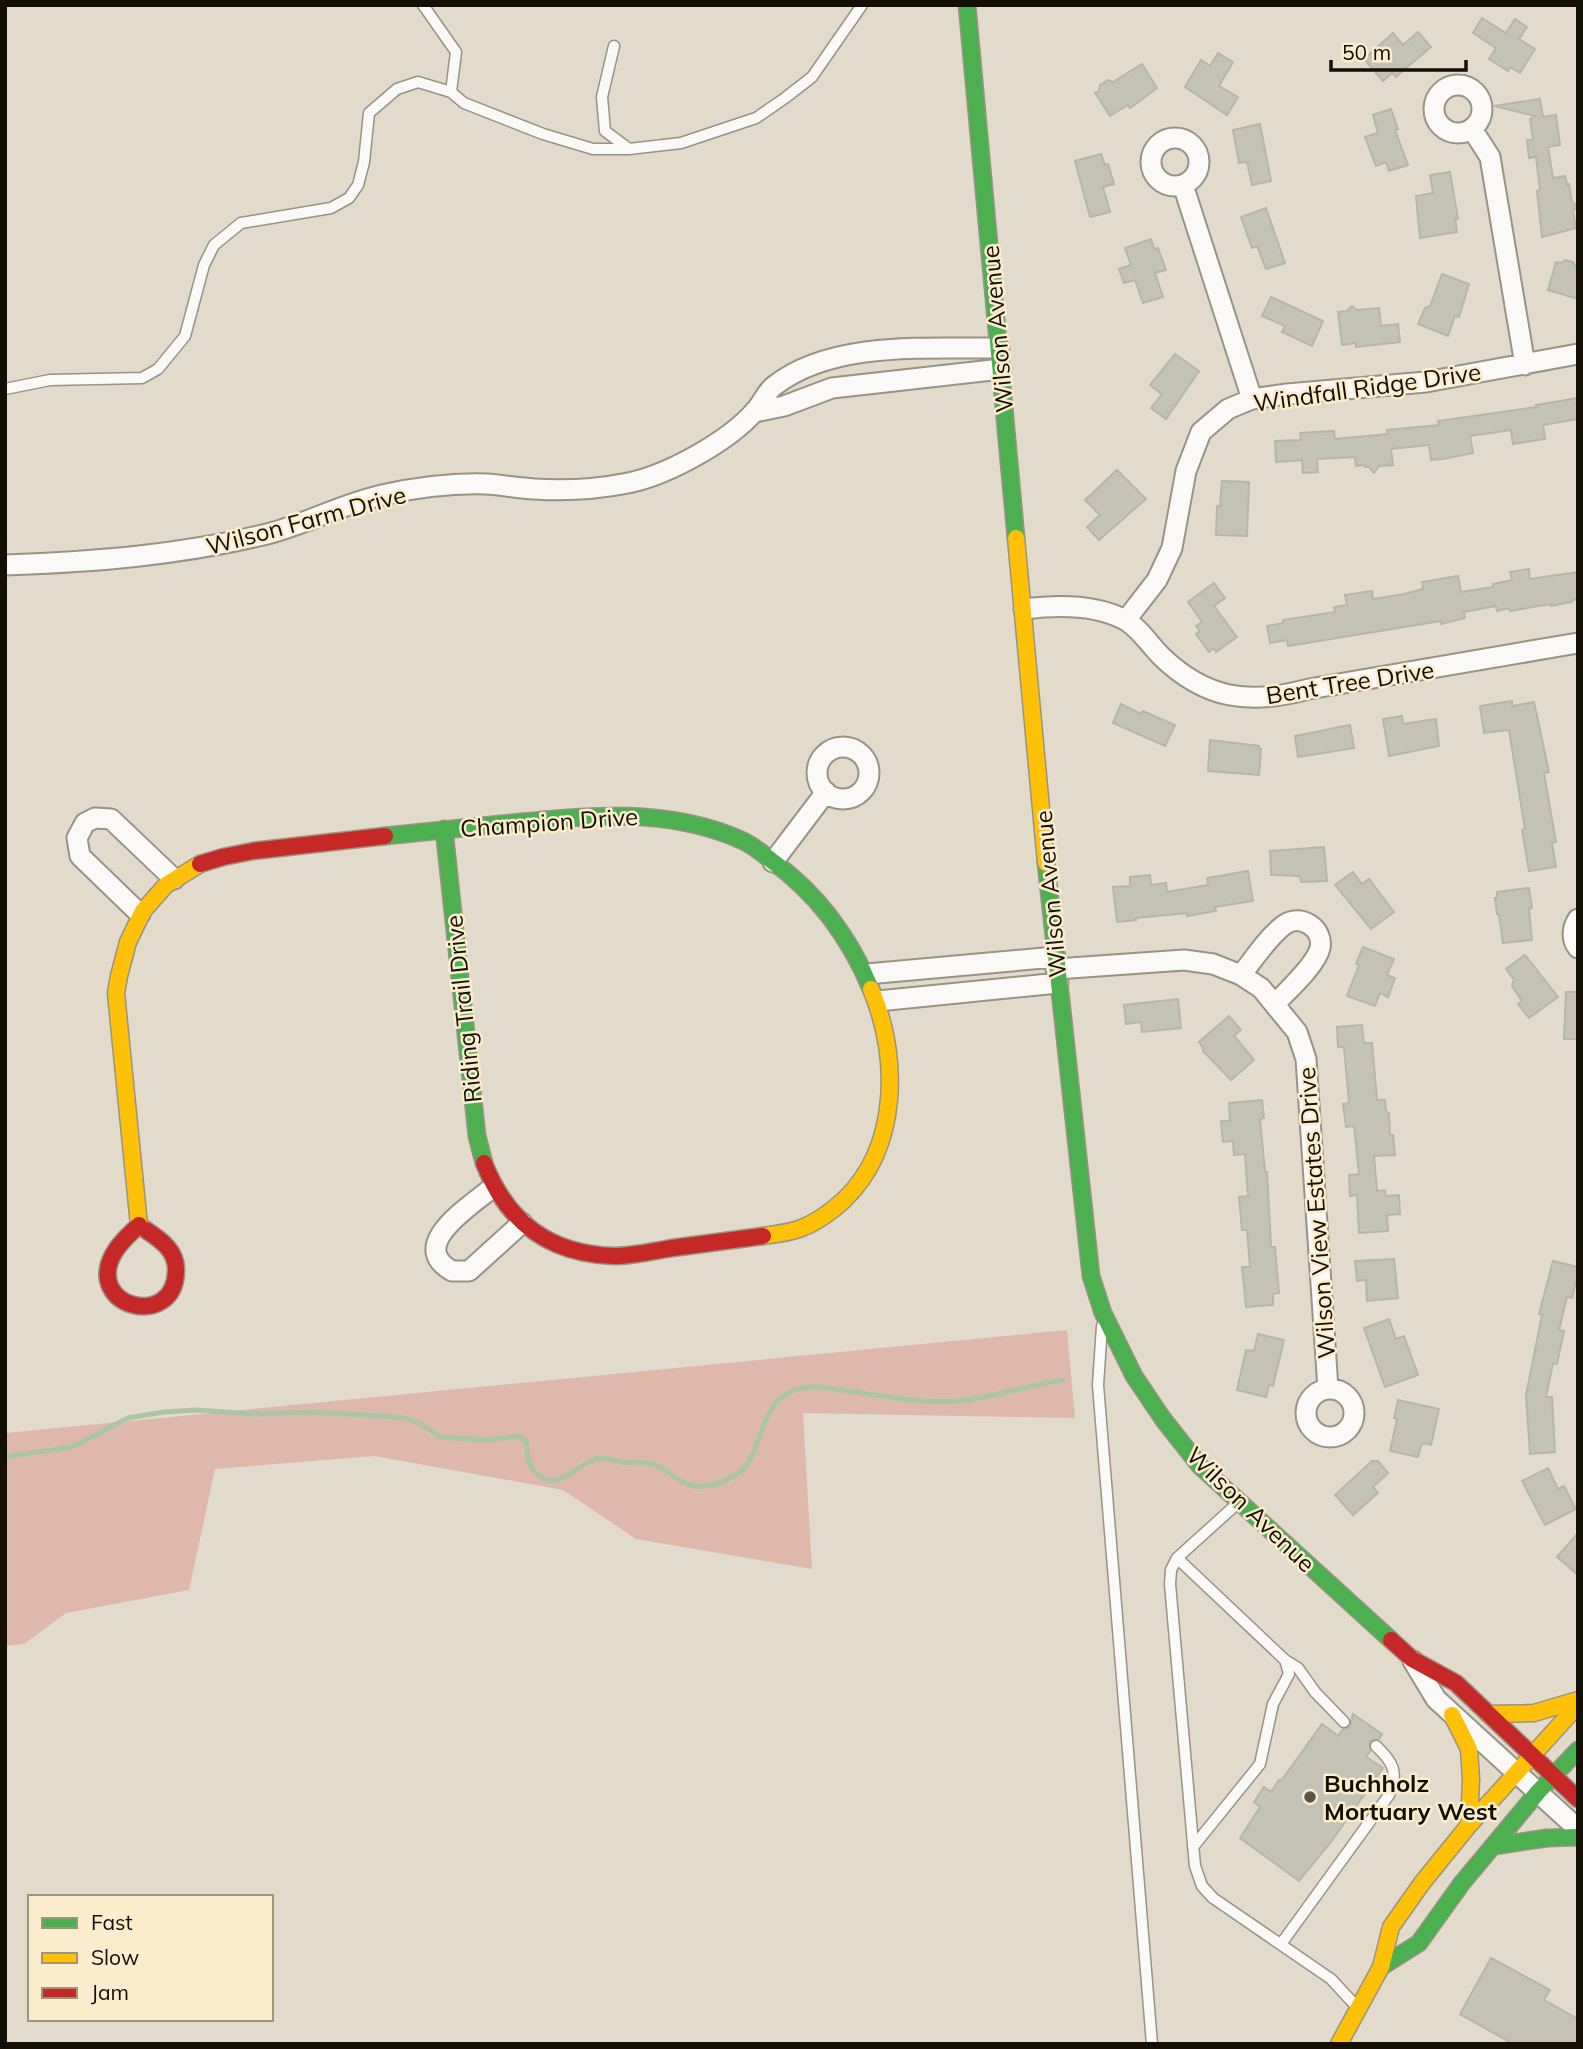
<svg xmlns="http://www.w3.org/2000/svg" width="1583" height="2049" viewBox="0 0 1583 2049" font-family="Mulish,sans-serif">
	<style>
		.forest { fill: #dfb8ac }
		.lines { fill: none; stroke-linecap: round; stroke-linejoin: round }
		.stream { stroke: #aac6a2; stroke-width: 5 }
		.building { fill: #c4c2b5; stroke: #b8b6a8; stroke-width: 2 }
		.lane-casing { stroke: #999386; stroke-width: 13 }
		.street-casing { stroke: #999386; stroke-width: 23 }
		.fast-casing { stroke: #999386; stroke-width: 19 }
		.slow-casing { stroke: #999386; stroke-width: 19 }
		.jam-casing { stroke: #999386; stroke-width: 19 }
		.lane { stroke: #fbf9f7; stroke-width: 10 }
		.street { stroke: #fbf9f7; stroke-width: 19 }
		.fast { stroke: #4caf50; stroke-width: 16 }
		.slow { stroke: #ffc107; stroke-width: 16 }
		.jam { stroke: #c62828; stroke-width: 16 }
		.poi-dot { fill: #5c564a; stroke: #faeccc; stroke-width: 2.5 }
		.labels { text-anchor: middle; dominant-baseline: central; stroke-width: 5; stroke-linejoin: round; paint-order: stroke }
		.street-label { font-size: 24px; fill: #140f05; stroke: #faeccc }
		.poi-label { font-size: 24px; font-weight: bold; fill: #140f05; stroke: #faeccc; text-anchor: start }
	</style>
	<rect width="100%" height="100%" fill="#e2daca"/>
	<path class="forest" d="M1067,1330L1075,1418L803,1413L812,1569L636,1539L563,1490L375,1456L215,1469L189,1590L66,1613L24,1644L5,1646V1433Z"/>
	<g class="lines">
		<path class="stream" d="M5,1457L72,1447L128,1418L164,1412L196,1410L257,1414L309,1412L383,1416L405,1418L421,1424L440,1437L486,1440L520,1436L527,1443C526,1456 530,1472 544,1479C563,1488 582,1459 601,1458C609,1458 615,1461 622,1462C635,1464 647,1461 659,1466C667,1470 673,1477 681,1481C699,1492 719,1485 736,1475C766,1458 754,1390 810,1387C820,1386 831,1389 841,1390C879,1395 920,1404 958,1401C992,1398 1029,1385 1063,1380"/>
	</g>
	<path class="building" d="M1482,18L1506,33L1515,19L1527,27L1519,39L1535,49L1520,73L1510,67L1508,71L1489,59L1496,48L1473,33Z
		M1418,32L1431,47L1396,77L1392,73L1383,81L1364,59L1393,33L1403,45Z
		M1218,53L1233,62L1219,86L1238,97L1227,115L1185,87L1201,60L1210,66Z
		M1142,64L1157,88L1130,108L1128,105L1110,116L1095,93L1099,91L1100,85L1108,80L1113,82Z
		M1540,99L1543,117L1556,115L1560,145L1548,147L1553,178L1565,176L1567,185L1569,184L1572,202L1578,206L1573,211L1576,228L1542,237L1537,191L1540,190L1536,157L1529,158L1527,140H1533L1530,119L1535,116L1494,106Z
		M1391,109L1398,129L1395,130L1408,165L1389,171L1386,162L1376,166L1365,137L1378,133L1373,115Z
		M1260,124L1271,181L1252,185L1247,162L1239,163L1233,130Z
		M1101,154L1105,165L1108,164L1114,184L1103,187L1110,212L1090,217L1075,161Z
		M1450,172L1458,219H1455L1457,232L1420,238L1416,196L1433,193L1430,175Z
		M1266,208L1285,263L1266,269L1257,246L1252,248L1241,217Z
		M1151,239L1154,249L1158,248L1166,270L1155,273L1163,297L1143,303L1135,280L1124,283L1119,269L1131,265L1125,248Z
		M1565,260L1573,262L1578,270V299L1548,290L1556,262L1561,263Z
		M1442,274L1469,284L1459,317L1455,316L1448,336L1418,324L1425,308L1430,306Z
		M1271,297L1323,321L1312,346L1282,332L1285,326L1262,316Z
		M1352,306L1357,310L1379,308L1381,326L1398,324L1400,342L1356,347V343L1342,345L1338,312L1347,311Z
		M1175,354L1199,371L1166,419L1151,408L1162,394L1150,385Z
		M1578,398V419L1543,425L1545,439L1513,444L1511,430L1470,436L1473,453L1443,459L1431,460L1429,445L1391,449L1393,465L1379,466L1374,473L1369,467H1365V465L1356,466L1355,457L1317,459L1318,472L1303,473L1302,460L1276,462L1275,441L1301,440L1300,433L1334,431L1335,439L1388,434L1387,430L1439,425L1438,421L1537,407L1536,405Z
		M1117,470L1146,499L1099,540L1087,527L1100,515L1085,500Z
		M1222,481L1249,482L1247,536L1216,535L1217,506L1220,507Z
		M1529,569L1530,579L1578,572V599L1572,600V602L1551,606V604L1510,611L1509,608L1497,611L1496,606L1464,612L1465,618L1441,624V621L1288,646L1287,640L1270,643L1267,626L1283,623V620L1335,612L1334,607L1347,605L1345,595L1372,591L1373,599L1404,594L1423,589L1422,582L1458,576L1461,592L1493,587V584L1512,580L1510,572Z
		M1214,583L1225,598L1214,606L1237,637L1216,652L1214,648L1209,652L1196,634L1200,631L1196,626L1202,622L1188,602Z
		M1512,701V706L1534,702L1549,772L1544,773L1556,842L1552,843L1556,867L1529,871L1522,830L1525,829L1509,730L1484,733L1480,706Z
		M1121,704L1141,714L1143,711L1175,725L1165,746L1113,723Z
		M1402,716L1403,724L1436,719L1439,746L1389,756L1383,719Z
		M1350,725L1354,748L1298,757L1295,736Z
		M1210,740L1259,746V749H1261L1259,775L1208,771Z
		M1324,847L1327,881L1301,882L1300,876L1271,875L1270,851Z
		M1248,871L1253,901L1215,907L1216,911L1187,916V913L1136,918V920L1117,922L1113,887L1130,886V877L1150,875L1151,885L1166,883L1167,892L1208,885L1207,878Z
		M1353,872L1362,884L1369,879L1394,912L1371,929L1335,885Z
		M1529,888L1532,908L1529,909L1532,940L1503,943L1499,915L1497,914L1495,898H1497V892Z
		M1363,947L1394,959L1387,975L1395,978L1388,997L1380,993L1375,1006L1347,996L1359,965L1356,964Z
		M1525,955L1558,997L1529,1018L1518,1004L1522,1001L1512,986L1514,980L1506,969Z
		M1566,992H1578V1039H1564Z
		M1178,999L1181,1028L1142,1032L1141,1022L1126,1024L1124,1005Z
		M1229,1016L1241,1030L1234,1036L1254,1060L1231,1080L1203,1051V1048L1199,1042Z
		M1362,1025L1364,1043H1372L1377,1100H1385L1386,1111L1389,1113L1390,1135H1393L1395,1155L1374,1156L1377,1191L1385,1190L1386,1196L1399,1195L1400,1214L1387,1215L1388,1231L1359,1233L1357,1195L1350,1196L1349,1175L1359,1174L1354,1126L1346,1127L1343,1104L1349,1103L1344,1047H1338L1337,1027Z
		M1262,1100L1264,1118L1260,1119L1265,1172H1267L1271,1247H1275L1279,1293L1273,1294V1305L1246,1307L1242,1267H1250L1247,1230H1242L1239,1197L1248,1196L1245,1154L1234,1155L1233,1141L1223,1142L1221,1121H1230L1229,1103Z
		M1394,1259L1398,1298L1367,1301L1366,1280L1357,1281L1355,1261Z
		M1553,1261L1578,1267V1273L1572,1298L1567,1297L1559,1330L1564,1331L1557,1364L1553,1363L1546,1397H1552L1555,1452L1530,1454L1526,1395L1542,1315L1539,1314Z
		M1389,1319L1396,1339L1404,1336L1418,1375L1385,1387L1364,1328Z
		M1258,1334L1284,1340L1273,1386L1269,1385L1266,1397L1237,1390L1246,1350L1254,1351Z
		M1398,1400L1439,1409L1431,1445L1422,1443L1418,1457L1390,1451L1397,1419L1394,1418Z
		M1372,1461H1378L1388,1473L1373,1487L1378,1493L1353,1515L1335,1495Z
		M1548,1468L1558,1489L1564,1486L1576,1509L1545,1525L1522,1481Z
		M1578,1533V1575L1557,1557Z
		M1353,1714L1382,1734L1379,1739L1370,1741V1751L1366,1757L1383,1768L1331,1842L1299,1881L1240,1838L1260,1807L1254,1802L1264,1787L1271,1792L1279,1780L1281,1781L1322,1724L1338,1736L1343,1729L1350,1727Z
		M1491,1958L1550,1990L1544,2000L1578,2019V2044H1513L1460,2014Z"/>
	<g class="lines">
		<g class="lane-casing">
			<path id="lane" d="M423,5L456,52L451,92L464,103L543,134L593,149H629L681,143L756,118L785,98L812,77L862,5
				M614,46L602,97L605,131L629,149
				M5,389L50,380L142,378L158,369L185,336L204,265L214,245L241,223L331,208L349,198L358,185L364,162L369,113L397,89L418,82L451,92
				M1102,1326L1098,1385L1152,2044
				M1239,1502L1177,1558L1171,1570L1170,1584L1195,1866L1202,1886L1213,1898L1331,1979L1356,2006
				M1177,1558L1285,1660L1289,1674L1273,1704L1260,1764L1193,1847
				M1285,1660L1298,1668L1315,1692L1344,1722
				M1281,1944L1389,1795C1399,1772 1393,1762 1376,1746"/>
		</g>
		<g class="street-casing">
			<path id="street" d="M1434 109a24 24 0 1 1 48 0a24 24 0 1 1-48 0Z
				M1472,129L1490,157L1525,365
				M1151 162a24 24 0 1 1 48 0a24 24 0 1 1-48 0Z
				M1183,185L1252,399
				M755,412L784,406L832,388L1001,369
				M5,565C94,562 181,555 267,534C306,524 342,504 382,495C414,488 453,483 486,484C502,485 518,488 534,489C564,491 598,489 628,483C668,475 729,441 755,411C762,404 766,392 774,386C833,340 929,349 999,348
				M1024,609C1055,605 1094,604 1123,619C1137,625 1150,645 1161,656C1206,700 1250,705 1309,689L1578,643
				M1126,620L1157,580L1172,548L1186,471L1201,432L1228,409L1252,399L1287,394L1426,382L1578,354
				M817 773a26 26 0 1 1 52 0a26 26 0 1 1-52 0Z
				M773,862L826,792
				M140,914L80,856L77,838L85,823L95,818L111,819L174,879
				M1578,919C1572,928 1571,939 1578,948
				M1056,969L1184,960L1213,964L1241,975L1261,988L1297,1032L1306,1059L1328,1389
				M867,974L1055,957
				M1241,975C1254,959 1267,938 1284,925C1300,913 1324,928 1320,948C1316,965 1288,990 1276,1003
				M878,1001L1058,983
				M493,1187C471,1206 406,1245 452,1271H469L522,1223
				M1306 1413a24 24 0 1 1 48 0a24 24 0 1 1-48 0Z
				M1413,1661L1436,1699L1578,1829"/>
		</g>
		<g class="fast-casing">
			<path id="fast" d="M967,5L1016,538
				M444,829L477,1136L484,1163
				M385,836C423,832 462,828 501,824C581,816 665,806 741,840C753,845 762,853 772,861C818,894 849,936 871,989
				M1046,863L1091,1276L1103,1313L1134,1376L1163,1419L1200,1466L1391,1640
				M1494,1846L1547,1838L1578,1837
				M1381,1967L1419,1943L1462,1883L1538,1792L1578,1750"/>
		</g>
		<g class="slow-casing">
			<path id="slow" d="M1016,538L1046,863
				M146,1230L139,1225L116,993L119,976L128,942L143,911L166,885L200,864
				M763,1236C775,1234 788,1233 799,1229C816,1223 831,1212 844,1200C900,1146 899,1057 871,989
				M1488,1714L1534,1713L1578,1700
				M1452,1715L1469,1749L1471,1779L1469,1825
				M1339,2044L1381,1967L1391,1927L1422,1883L1469,1825L1578,1705"/>
		</g>
		<g class="jam-casing">
			<path id="jam" d="M200,864L223,857L253,851L385,836
				M484,1163C507,1222 549,1254 614,1256C633,1256 654,1251 672,1248C702,1244 733,1240 763,1236
				M139,1225C130,1234 120,1242 114,1253C83,1307 175,1331 176,1271C177,1251 161,1240 146,1230
				M1391,1640L1412,1659L1456,1683L1578,1799"/>
		</g>
		<use href="#lane" class="lane"/>
		<use href="#street" class="street"/>
		<use href="#fast" class="fast"/>
		<use href="#slow" class="slow"/>
		<use href="#jam" class="jam"/>
	</g>
	<circle class="poi-dot" cx="1310" cy="1797" r="7"/>
	<g class="labels">
		<g class="street-label">
			<text transform="translate(997 329) rotate(-95)">Wilson Avenue</text>
			<text transform="translate(1367 387) rotate(-8)">Windfall Ridge Drive</text>
			<text transform="translate(306 520) rotate(-15)">Wilson Farm Drive</text>
			<text transform="translate(1350 682) rotate(-9)">Bent Tree Drive</text>
			<text transform="translate(549 822) rotate(-4)">Champion Drive</text>
			<text transform="translate(1050 894) rotate(-95)">Wilson Avenue</text>
			<text transform="translate(463 1009) rotate(-96)">Riding Trail Drive</text>
			<text transform="translate(1316 1213) rotate(-94)">Wilson View Estates Drive</text>
			<text transform="translate(1251 1509) rotate(44)">Wilson Avenue</text>
		</g>
		<g class="poi-label">
			<text x="1324" y="1783">Buchholz<tspan x="1324" dy="28">Mortuary West</tspan></text>
		</g>
	</g>
	<rect width="1583" height="2049" fill="none" stroke="#140f05" stroke-width="14"/>
	<rect x="28" y="1895" width="245" height="126" fill="#faeccc" stroke="#9e947c" stroke-width="2"/>
	<rect x="42" y="1918" width="35" height="10" fill="#4caf50" stroke="#9e947c" stroke-width="2"/>
	<text x="91" y="1930" font-size="21" fill="#140f05">Fast</text>
	<rect x="42" y="1953" width="35" height="10" fill="#ffc107" stroke="#9e947c" stroke-width="2"/>
	<text x="91" y="1965" font-size="21" fill="#140f05">Slow</text>
	<rect x="42" y="1988" width="35" height="10" fill="#c62828" stroke="#9e947c" stroke-width="2"/>
	<text x="91" y="2000" font-size="21" fill="#140f05">Jam</text>
	<path d="M1331 60v10h135v-10" fill="none" stroke="#140f05" stroke-width="3.5"/>
	<text x="1342" y="60" font-size="21" fill="#140f05" stroke="#faeccc" stroke-width="5" paint-order="stroke">50 m</text>
</svg>
